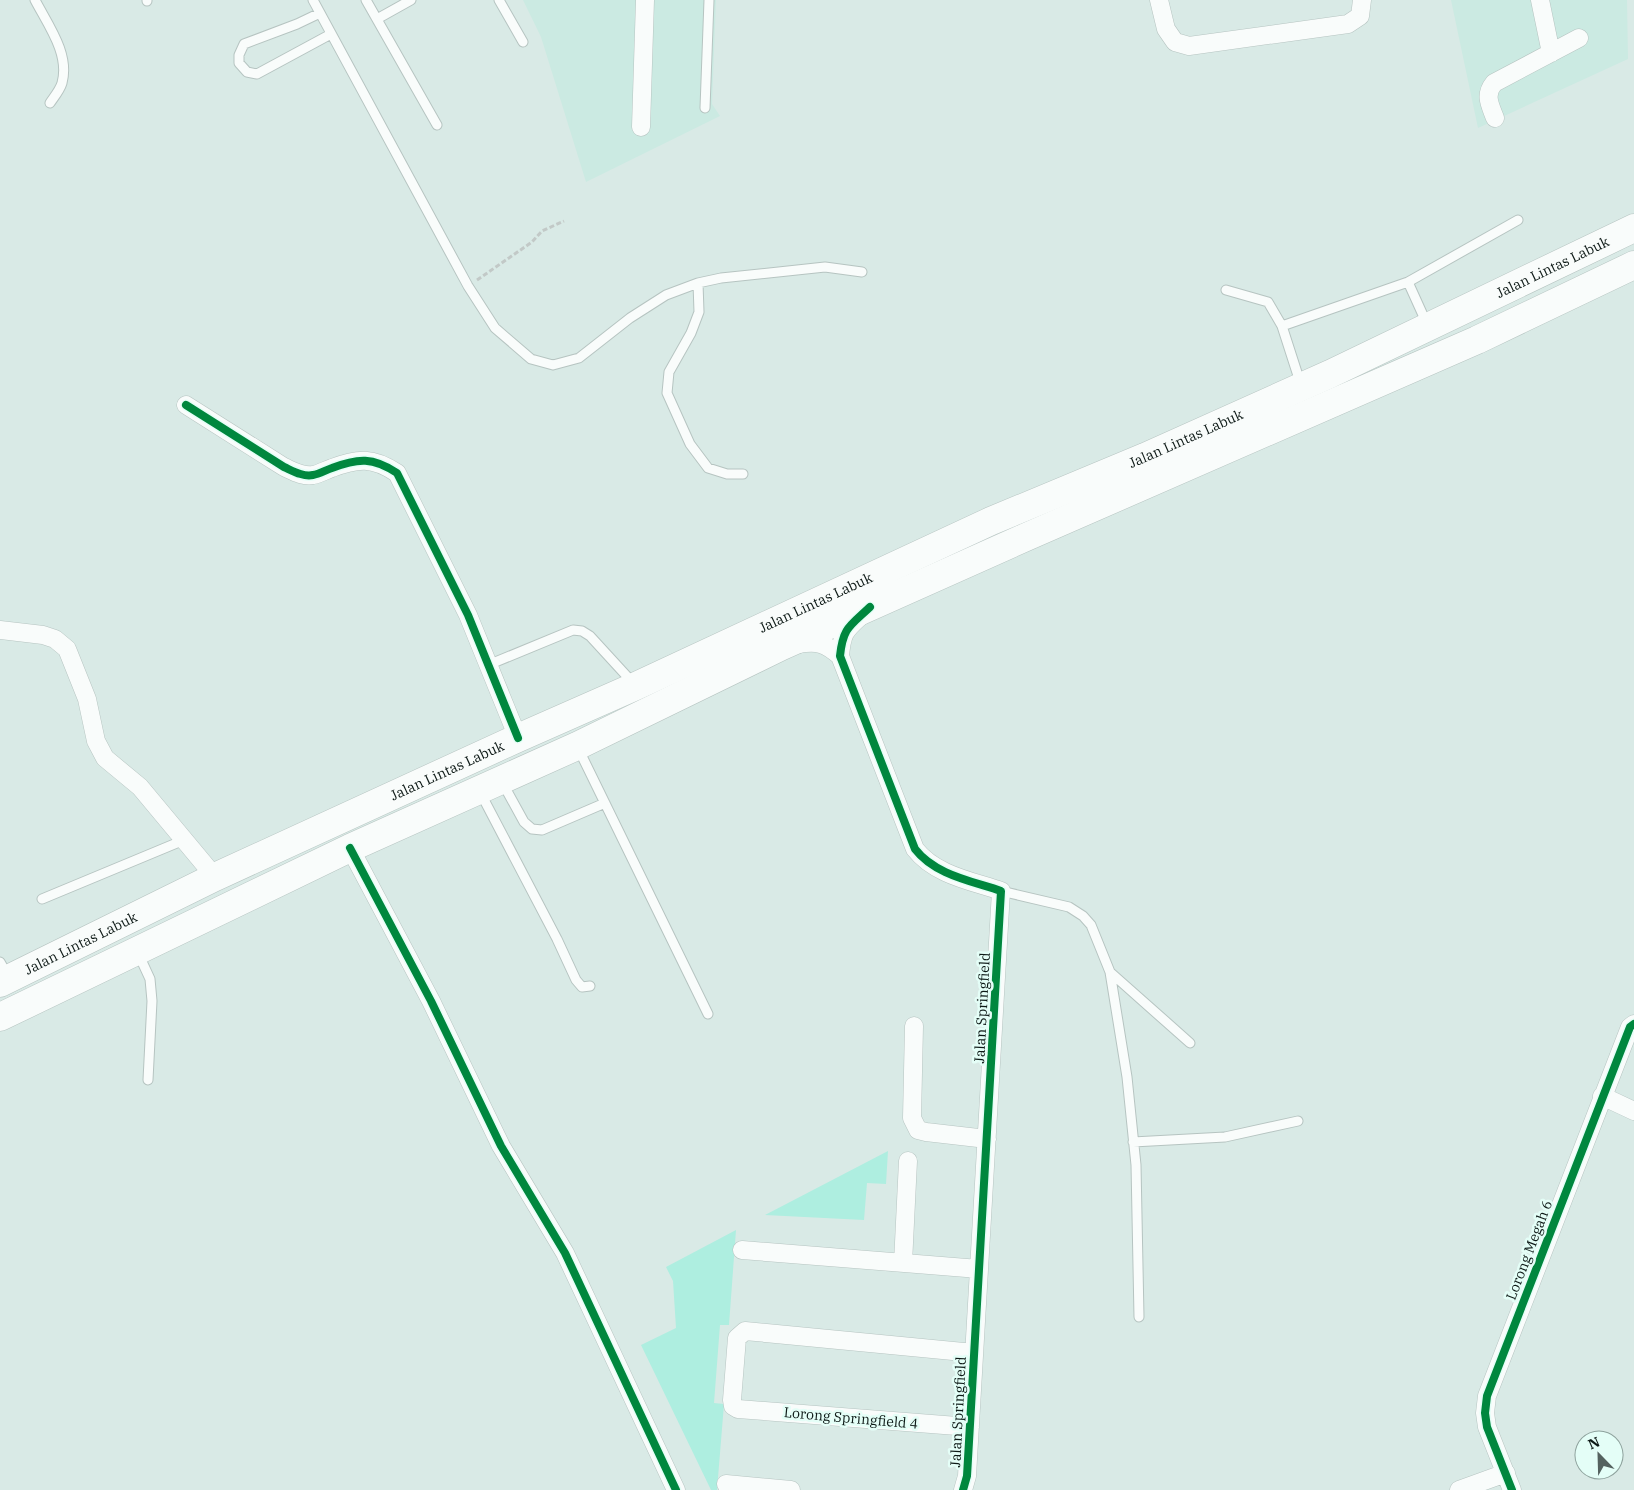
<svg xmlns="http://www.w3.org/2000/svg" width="1634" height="1490" viewBox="0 0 1634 1490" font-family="'IBM Plex Serif',serif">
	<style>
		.built { fill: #cbeae2 }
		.green { fill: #aeeee0 }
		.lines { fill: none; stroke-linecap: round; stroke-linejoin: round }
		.lane-casing { stroke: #b6c4c1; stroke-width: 11 }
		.street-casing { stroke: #b6c4c1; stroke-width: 19 }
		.primary-casing { stroke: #b6c4c1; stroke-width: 29 }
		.path { stroke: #c2c9c7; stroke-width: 3; stroke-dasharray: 5 2.5; stroke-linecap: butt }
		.lane { stroke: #f9fcfb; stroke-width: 9 }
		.street { stroke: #f9fcfb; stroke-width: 18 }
		.primary { stroke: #f9fcfb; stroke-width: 28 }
		.cycleway-casing { stroke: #e4fef7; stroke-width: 11 }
		.cycleway { stroke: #00873e; stroke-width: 8 }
		.labels { text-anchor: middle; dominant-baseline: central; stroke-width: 5; stroke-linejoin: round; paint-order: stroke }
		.street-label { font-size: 14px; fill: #0d1916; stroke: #e4fef7 }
	</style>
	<rect width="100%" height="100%" fill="#d9eae6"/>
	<path class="built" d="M523,0H716L712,104L720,116L586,182L541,37Z
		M1451,0H1627L1628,59L1478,128Z"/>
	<path class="green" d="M888,1151L886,1184L867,1183L864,1220L765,1215Z
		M736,1230L729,1325H720L714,1403L724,1404L717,1490H711L641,1345L676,1328L673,1281L666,1267Z"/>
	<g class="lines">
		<g class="lane-casing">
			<path id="lane" d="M35,0C48,25 70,54 62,83C60,90 54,97 50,103
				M147,0V1
				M313,0L468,286L495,328L531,359L553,365L579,358L630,318L666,295L698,283L721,278L825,267L862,272
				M366,0L437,125
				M499,0L523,42
				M320,13L297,24L244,44L239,55V63L247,72L257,74L331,34
				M377,19L411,0
				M705,108L709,0
				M1408,282L1518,220
				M698,283L699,312L691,333L669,372L667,393L690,444L708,468L727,474H743
				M1226,290L1268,302L1282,326L1301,385
				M1282,326L1408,282L1427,324
				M488,665L573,630L582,631L590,636L634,684
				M578,748L708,1014
				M502,782L524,822L532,829L542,830L605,803
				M480,792L557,939L576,980L582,987L590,986
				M1001,891L1069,907L1083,916L1091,925L1110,972L1127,1077L1136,1165L1139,1317
				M42,899L184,840
				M138,953L150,979L152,1001L148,1080
				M0,962L8,976
				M1110,972L1190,1043
				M1133,1142L1225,1137L1298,1121"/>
		</g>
		<g class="street-casing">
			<path id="street" d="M1159,0L1166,29L1175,42L1189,46L1348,24L1360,16L1362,0
				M1540,0L1551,53
				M1495,118C1490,105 1484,95 1494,83L1579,38
				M641,127L645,0
				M186,405L284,467C293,471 303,477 313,475C319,474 326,470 332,468C358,458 373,457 397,473L468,615L518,738
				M861,616C844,631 842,634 840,656L915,849C935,875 972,881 1001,891L967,1476L963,1490
				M0,630L43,635L55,639L67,649L87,699L96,741L105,758L140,787L215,877
				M798,644C818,641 825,643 840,656
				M350,848L431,1001L501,1146L565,1253L676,1490
				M914,1026L912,1118L918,1130L926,1132L987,1139
				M1602,1096L1634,1111
				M742,1250L979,1269
				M903,1263L908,1161
				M970,1427L738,1409L733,1406L732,1400L737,1338L745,1331L974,1353
				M726,1484L791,1490
				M1459,1490L1506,1473
				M1512,1490L1487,1427L1485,1413L1487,1396L1630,1027L1634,1024"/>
		</g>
		<g class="primary-casing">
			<g id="primary">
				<path id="s1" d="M0,983L215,877L518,738L636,686L991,521L1145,457L1330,374L1634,228"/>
				<path d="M0,1017L350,848L577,746L782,646L1026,537L1477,340L1634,265"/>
			</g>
		</g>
		<path class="path" d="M477,280L532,242L542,231L564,221"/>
		<use href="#lane" class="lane"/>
		<use href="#street" class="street"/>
		<use href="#primary" class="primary"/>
		<g class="cycleway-casing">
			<path id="cycleway" d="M186,405L284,467C293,471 303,477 313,475C319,474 326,470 332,468C358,458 373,457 397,473L468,615L518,738
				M870,607C850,626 843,627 840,656L915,849C935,875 972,881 1001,891L967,1476L963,1490
				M350,848L431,1001L501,1146L565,1253L676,1490
				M1512,1490L1487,1427L1485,1413L1487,1396L1630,1027L1634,1024"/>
		</g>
		<use href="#cycleway" class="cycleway"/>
	</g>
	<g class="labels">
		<g class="street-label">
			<text stroke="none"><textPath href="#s1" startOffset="1710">Jalan Lintas Labuk</textPath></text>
			<text stroke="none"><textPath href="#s1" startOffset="1305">Jalan Lintas Labuk</textPath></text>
			<text stroke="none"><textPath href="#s1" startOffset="900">Jalan Lintas Labuk</textPath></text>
			<text stroke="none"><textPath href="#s1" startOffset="495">Jalan Lintas Labuk</textPath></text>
			<text stroke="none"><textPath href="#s1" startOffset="90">Jalan Lintas Labuk</textPath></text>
			<text transform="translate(982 1008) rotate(-87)">Jalan Springfield</text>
			<text transform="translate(1529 1250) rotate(-69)">Lorong Megah 6</text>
			<text transform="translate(958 1412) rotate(-87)">Jalan Springfield</text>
			<text transform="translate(851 1418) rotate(5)">Lorong Springfield 4</text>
		</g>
	</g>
	<g transform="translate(1599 1455) rotate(337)"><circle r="24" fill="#e4fef7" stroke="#8ea29d"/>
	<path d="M0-4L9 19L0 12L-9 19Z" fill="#54625f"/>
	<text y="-8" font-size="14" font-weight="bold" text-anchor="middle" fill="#0d1916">N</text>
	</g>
</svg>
